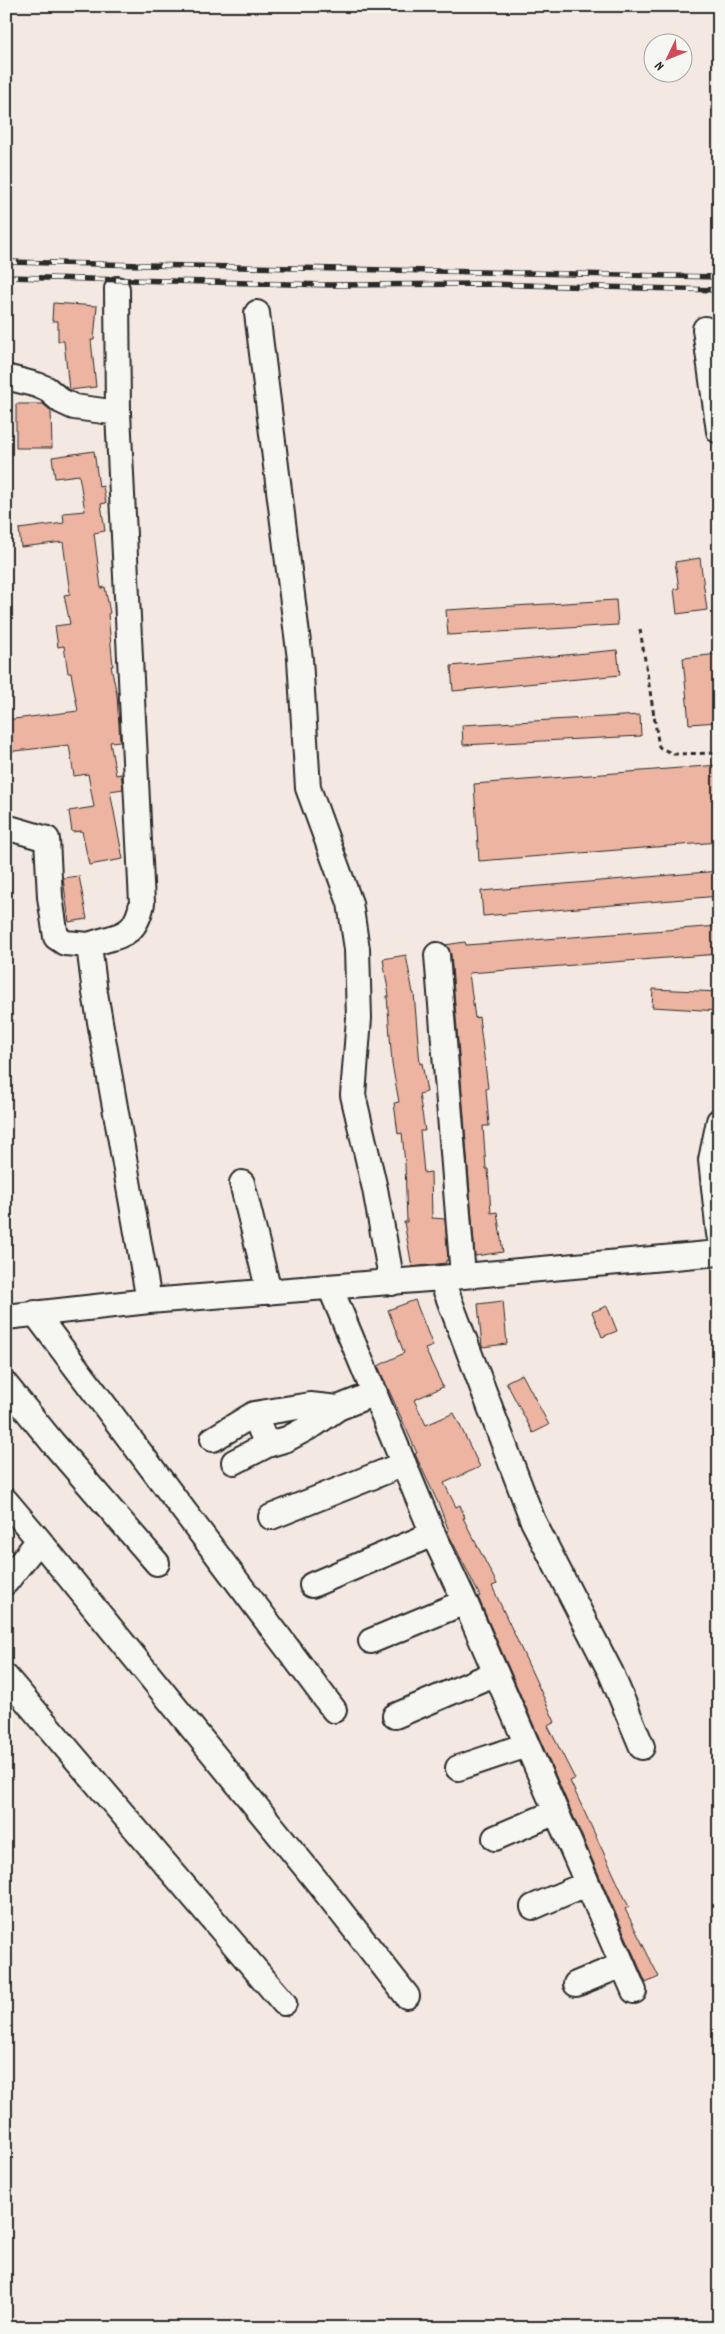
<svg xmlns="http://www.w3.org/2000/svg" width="725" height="2334" viewBox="0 0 725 2334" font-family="Dekko,sans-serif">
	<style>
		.building { fill: #ecb4a1; stroke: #2b2b2b }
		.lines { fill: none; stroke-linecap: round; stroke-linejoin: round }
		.minor-casing { stroke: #2b2b2b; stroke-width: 28 }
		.path { stroke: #2b2b2b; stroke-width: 3; stroke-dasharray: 5 4; stroke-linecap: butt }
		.minor { stroke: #f6f6f2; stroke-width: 24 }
		.rail-casing { stroke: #2b2b2b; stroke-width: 5.5 }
		.rail { stroke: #f6f6f2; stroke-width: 4; stroke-dasharray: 11; stroke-linecap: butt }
	</style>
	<rect width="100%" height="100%" fill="#f4e9e2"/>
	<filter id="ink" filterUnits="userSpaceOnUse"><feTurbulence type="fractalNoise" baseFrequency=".02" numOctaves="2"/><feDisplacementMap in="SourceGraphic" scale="10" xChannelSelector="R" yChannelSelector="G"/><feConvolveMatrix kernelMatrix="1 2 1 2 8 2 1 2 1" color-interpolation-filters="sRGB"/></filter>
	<g filter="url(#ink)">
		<path class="building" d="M53,303L97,306L94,340H91L96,387L69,390L64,341H58V321H52Z
			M16,404H43L51,411L52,448H16Z
			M94,451L99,487L103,486L106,503L101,504L105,531L94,533L101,588L105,587L110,613L108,614L113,666H111L117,695L120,741L110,742L116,775L121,774L123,789L110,791L123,859L89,865L82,831L72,832L69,811L94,807L88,774L74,776L69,745L6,752V720L78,711L71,673H68L64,646L58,647L55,626L70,624L64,595L70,594L63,542L21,547L19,529L64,523L63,513L85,511L79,475L55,478L52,457Z
			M700,558L707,610L677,614L674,589L679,588L675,562Z
			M616,600L618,625L448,635L446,610Z
			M617,650L620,675L453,691L451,666Z
			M718,654L719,722L689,724L683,658Z
			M640,715L641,736L463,745L462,725Z
			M719,765V842L479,861L474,784Z
			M719,871V896L483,916L481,891Z
			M79,876L87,919L69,922L63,878Z
			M719,926V954L469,973L475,1018L479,1017L488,1088L486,1089L489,1126H483L486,1169H488L491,1213L497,1212L503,1252L475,1256L451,954L445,945L465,942L466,945Z
			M406,955L413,993H414L420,1064L422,1063L427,1092L419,1094L425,1131H420L424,1173L431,1172L432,1218L445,1219L448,1260H446V1263L412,1267L404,1222H407L405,1164L402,1133L398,1134L394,1103L399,1102L392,1064L387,996H389L383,959Z
			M653,989L719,992V1011L652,1007Z
			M415,1300L433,1346L425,1349L443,1387L414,1400L426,1425L454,1413L480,1467L444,1483L456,1507L460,1505L465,1518H463L497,1584L492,1586L555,1722L548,1726L575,1779L570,1781L629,1907L625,1909L659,1977L646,1983L494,1634L478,1597L480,1596L447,1531H449L439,1505L415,1454L417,1453L378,1366L404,1353L388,1310Z
			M503,1301L507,1344L482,1347L478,1304Z
			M607,1306L617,1331L602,1337L592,1312Z
			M522,1374L549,1425L533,1433L506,1382Z"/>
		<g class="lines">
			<g class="minor-casing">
				<path id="minor" d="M117,289L118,413L142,903C135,939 119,934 89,945L95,993L149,1301
					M257,313L300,659L308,788L350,903L357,949L359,1018L353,1095L375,1189L392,1283
					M705,329L719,431
					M6,377L37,385L47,389L61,401L74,407L118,413
					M6,827L47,839L50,897L56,937L65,943L89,945
					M437,955L463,1276
					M719,1121L711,1160L719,1234
					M242,1183L269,1292
					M441,1278L533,1521L611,1673L642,1747
					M330,1287L433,1534L465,1602L634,1991
					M35,1313L334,1710
					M6,1317L149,1301L441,1278L719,1253
					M6,1385L53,1443L157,1563
					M213,1439L254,1414
					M267,1445L254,1414L310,1405L338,1408
					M234,1462L267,1445L287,1439L315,1424L338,1408L375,1393
					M6,1501L39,1540L6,1582
					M271,1517L404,1464
					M39,1540L320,1885L407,1996
					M312,1585L433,1534
					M371,1641L465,1602
					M6,1677L284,2003
					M395,1716L496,1673
					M458,1768L527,1745
					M495,1838L556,1812
					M533,1907L586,1884
					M576,1984L622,1965"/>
			</g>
			<path class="path" d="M640,629L659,747L673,754L719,753"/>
			<use href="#minor" class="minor"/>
			<g class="rail-casing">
				<path id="rail" d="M6,262L719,277
					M6,277L331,285L485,284L719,290"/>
			</g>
			<use href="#rail" class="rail"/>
		</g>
	</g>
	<rect width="725" height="2334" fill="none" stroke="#f6f6f2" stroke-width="25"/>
	<rect x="12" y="12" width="700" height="2309" fill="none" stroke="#2b2b2b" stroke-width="2" filter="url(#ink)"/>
	<g transform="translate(668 58) rotate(227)"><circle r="24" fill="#f6f6f2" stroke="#a5a5a2"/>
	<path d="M0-4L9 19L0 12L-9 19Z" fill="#d1495b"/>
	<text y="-8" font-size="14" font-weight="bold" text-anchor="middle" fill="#2b2b2b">N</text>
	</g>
</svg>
